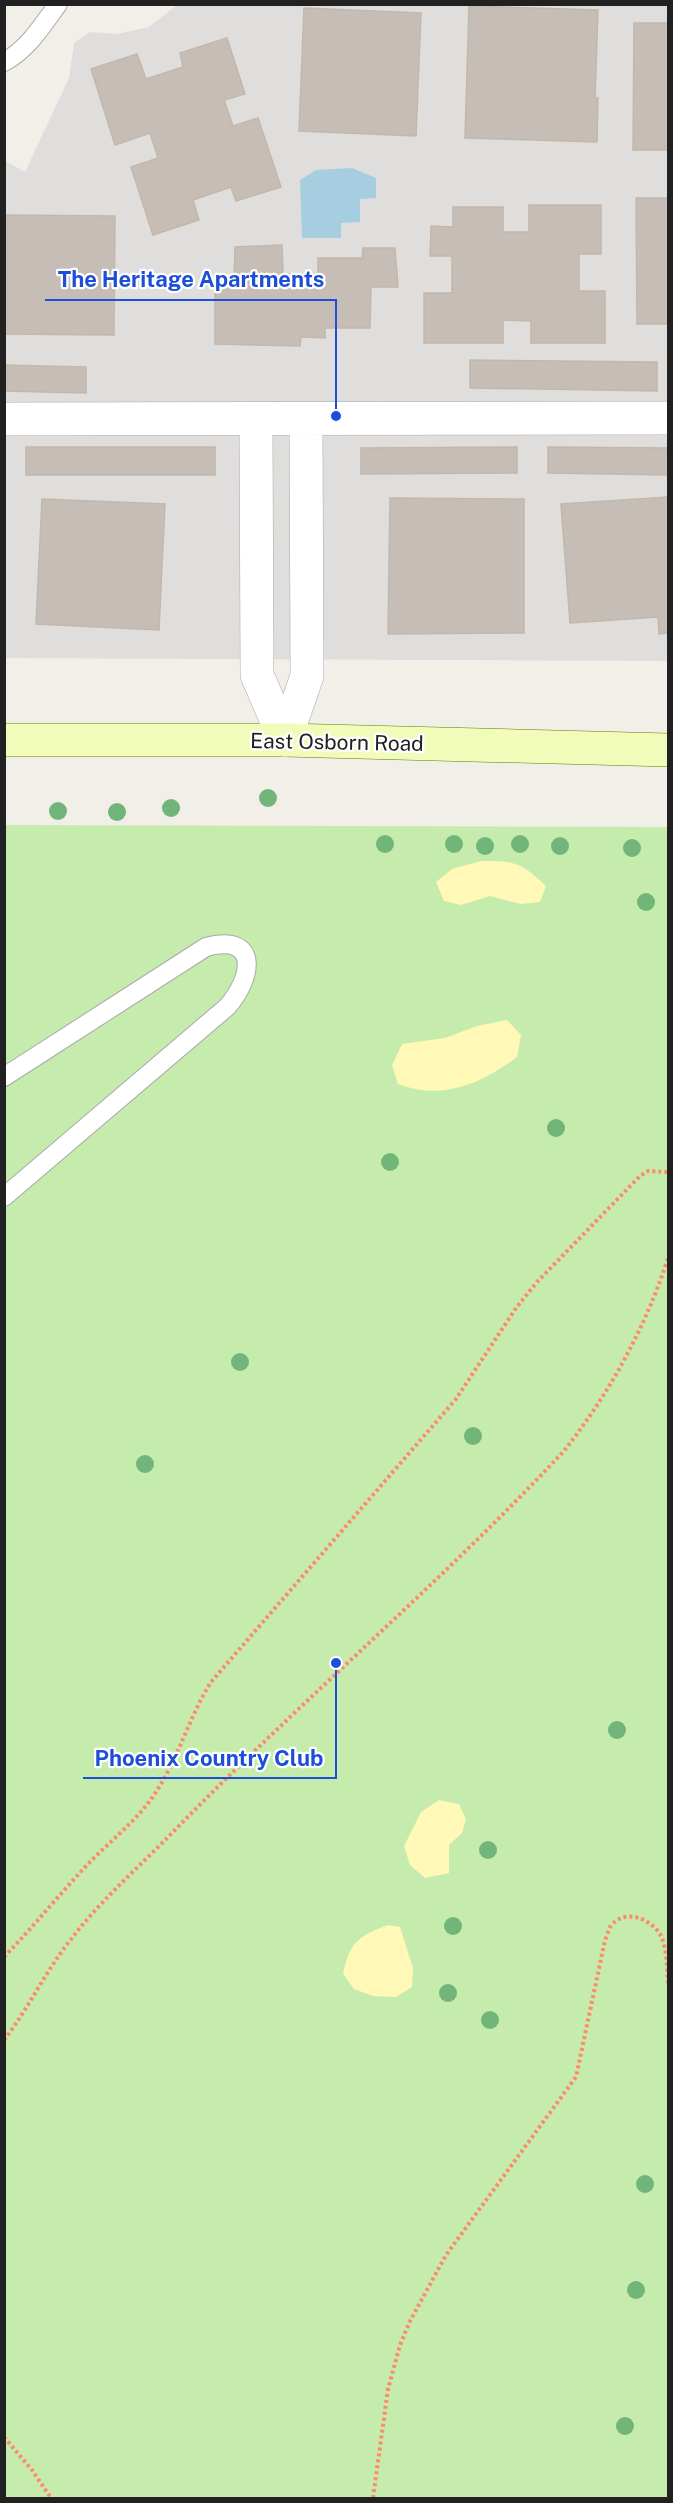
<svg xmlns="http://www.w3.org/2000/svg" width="673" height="2503" viewBox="0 0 673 2503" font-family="'Public Sans',sans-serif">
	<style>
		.residential { fill: #dfdedd }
		.grass { fill: #c5ecac }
		.sand { fill: #fff8b7 }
		.water { fill: #a6cde0 }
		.building { fill: #c6beb6; stroke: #c4b7a9; stroke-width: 1.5 }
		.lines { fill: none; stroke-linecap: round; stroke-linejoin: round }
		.lane-casing { stroke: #a8a8a8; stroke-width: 20 }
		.street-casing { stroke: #a8a8a8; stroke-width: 34 }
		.secondary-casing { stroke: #637e01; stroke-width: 34 }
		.path { stroke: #fe8a6b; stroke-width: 4; stroke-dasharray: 3 3; stroke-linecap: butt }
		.lane { stroke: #fff; stroke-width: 18 }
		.street { stroke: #fff; stroke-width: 33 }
		.secondary { stroke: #f1fcba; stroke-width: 33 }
		.tree { fill: #71b57a }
		.labels { text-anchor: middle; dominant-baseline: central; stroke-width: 4.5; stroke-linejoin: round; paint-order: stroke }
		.street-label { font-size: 21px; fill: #212121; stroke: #fff }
		.leader { fill: none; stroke: #1d4ed8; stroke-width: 2 }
		.callout-dot { fill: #1d4ed8; stroke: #fff; stroke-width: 2 }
		.callout-label { font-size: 22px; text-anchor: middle; font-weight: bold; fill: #1d4ed8; stroke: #fff; stroke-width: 4.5; stroke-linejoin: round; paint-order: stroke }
	</style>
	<rect width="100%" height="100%" fill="#f1efe7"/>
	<path class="residential" d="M177,5H668V661L5,658L4,160L25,172L69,78L74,43L90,32L117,34L149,27Z"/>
	<path class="grass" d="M5,825L668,827V2498H5Z"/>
	<path class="sand" d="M481,861C515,861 521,862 546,886L540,902L521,904L490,896L461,905L444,901L436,882L452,869Z
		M507,1020L521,1035L517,1057C481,1084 442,1101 398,1084L392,1065L402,1044L445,1038L477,1026Z
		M439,1800L459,1804L466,1819L462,1833L449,1845V1873L425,1878L410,1865L404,1846L421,1812Z
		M388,1925L400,1927L413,1968L412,1987L396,1997L373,1996L354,1989L343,1974C350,1942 358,1936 388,1925Z"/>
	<path class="water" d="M352,168L376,178V198L360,199V222L341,223V238H302L300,180L316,170Z"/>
	<path class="building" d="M469,6L598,10L595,98H598L597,142L465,138Z
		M304,8L421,13L416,136L299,131Z
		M634,23H668V150H633Z
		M227,38L245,94L224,100L233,126L258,118L281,187L236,201L231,187L193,200L199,220L153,235L131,167L158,158L150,133L115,145L91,69L137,54L146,79L183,67L180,53Z
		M636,198H668V324H637Z
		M529,205H601V254H579V291H605V343H531V321L503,320V343H424V293H452V256H430L431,226L453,227V207H503V232H529Z
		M4,215L115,216L114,335L4,334Z
		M282,245L283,274H318V258H362L363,248H395L398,287H371L370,328H325V338L301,337L300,346L215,344V280H234L235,247Z
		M470,360L657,362V391L470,388Z
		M4,365L86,367V393L4,391Z
		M26,447H215V475H26Z
		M517,447V473L361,474V448Z
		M548,447L668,448V475L548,473Z
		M668,497V633L659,634L658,617L570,623L561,504Z
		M390,498L524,499V633L388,634Z
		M42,499L165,504L159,630L36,624Z"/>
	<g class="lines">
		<g class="lane-casing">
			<path id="lane" d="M4,62C28,49 42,26 58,4
				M4,1077L206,947C260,933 253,978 227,1007L4,1197"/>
		</g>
		<g class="street-casing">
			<path id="street" d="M4,419L668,418
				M256,419L257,675L285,740
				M285,740L307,676L306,420"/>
		</g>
		<g class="secondary-casing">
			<path id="secondary" d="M4,740H285L668,750"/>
		</g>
		<path class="path" d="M4,1957C33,1927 59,1895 87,1865C110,1841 138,1820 156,1792C178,1759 189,1717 211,1682L456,1399L516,1308L537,1282L640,1176L648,1171L668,1172
			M4,2040C29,2008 46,1970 72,1938C101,1900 139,1867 172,1833C299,1702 439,1585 563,1452C608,1396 646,1327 668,1258
			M4,2437L32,2470L51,2498
			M373,2498L388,2389L400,2345L410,2321L446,2255L576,2077L605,1940C607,1936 608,1931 610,1927C624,1907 652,1919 661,1936C667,1948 667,1969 668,1983"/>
		<use href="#lane" class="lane"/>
		<use href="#street" class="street"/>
		<use href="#secondary" class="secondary"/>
	</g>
	<g class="tree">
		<circle cx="268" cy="798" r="9"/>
		<circle cx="171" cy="808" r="9"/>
		<circle cx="58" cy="811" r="9"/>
		<circle cx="117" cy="812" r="9"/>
		<circle cx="385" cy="844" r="9"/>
		<circle cx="454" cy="844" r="9"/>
		<circle cx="520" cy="844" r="9"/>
		<circle cx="485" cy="846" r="9"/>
		<circle cx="560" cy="846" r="9"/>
		<circle cx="632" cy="848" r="9"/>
		<circle cx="646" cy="902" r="9"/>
		<circle cx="556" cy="1128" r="9"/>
		<circle cx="390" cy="1162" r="9"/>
		<circle cx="240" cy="1362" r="9"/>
		<circle cx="473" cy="1436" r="9"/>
		<circle cx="145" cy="1464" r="9"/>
		<circle cx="617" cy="1730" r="9"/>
		<circle cx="488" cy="1850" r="9"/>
		<circle cx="453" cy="1926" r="9"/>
		<circle cx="448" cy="1993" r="9"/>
		<circle cx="490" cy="2020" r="9"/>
		<circle cx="645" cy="2184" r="9"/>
		<circle cx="636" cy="2290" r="9"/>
		<circle cx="625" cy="2426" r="9"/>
	</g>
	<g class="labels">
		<g class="street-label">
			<text transform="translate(337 742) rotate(1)">East Osborn Road</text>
		</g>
	</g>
	<path class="leader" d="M336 416L336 300H45M336 1663L336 1778H83"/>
	<g class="callout-dot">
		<circle cx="336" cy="416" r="6"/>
		<circle cx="336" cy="1663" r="6"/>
	</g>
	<g class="callout-label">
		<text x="191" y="287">The Heritage Apartments</text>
		<text x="209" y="1766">Phoenix Country Club</text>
	</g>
	<rect width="673" height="2503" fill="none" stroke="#212121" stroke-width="12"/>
</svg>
